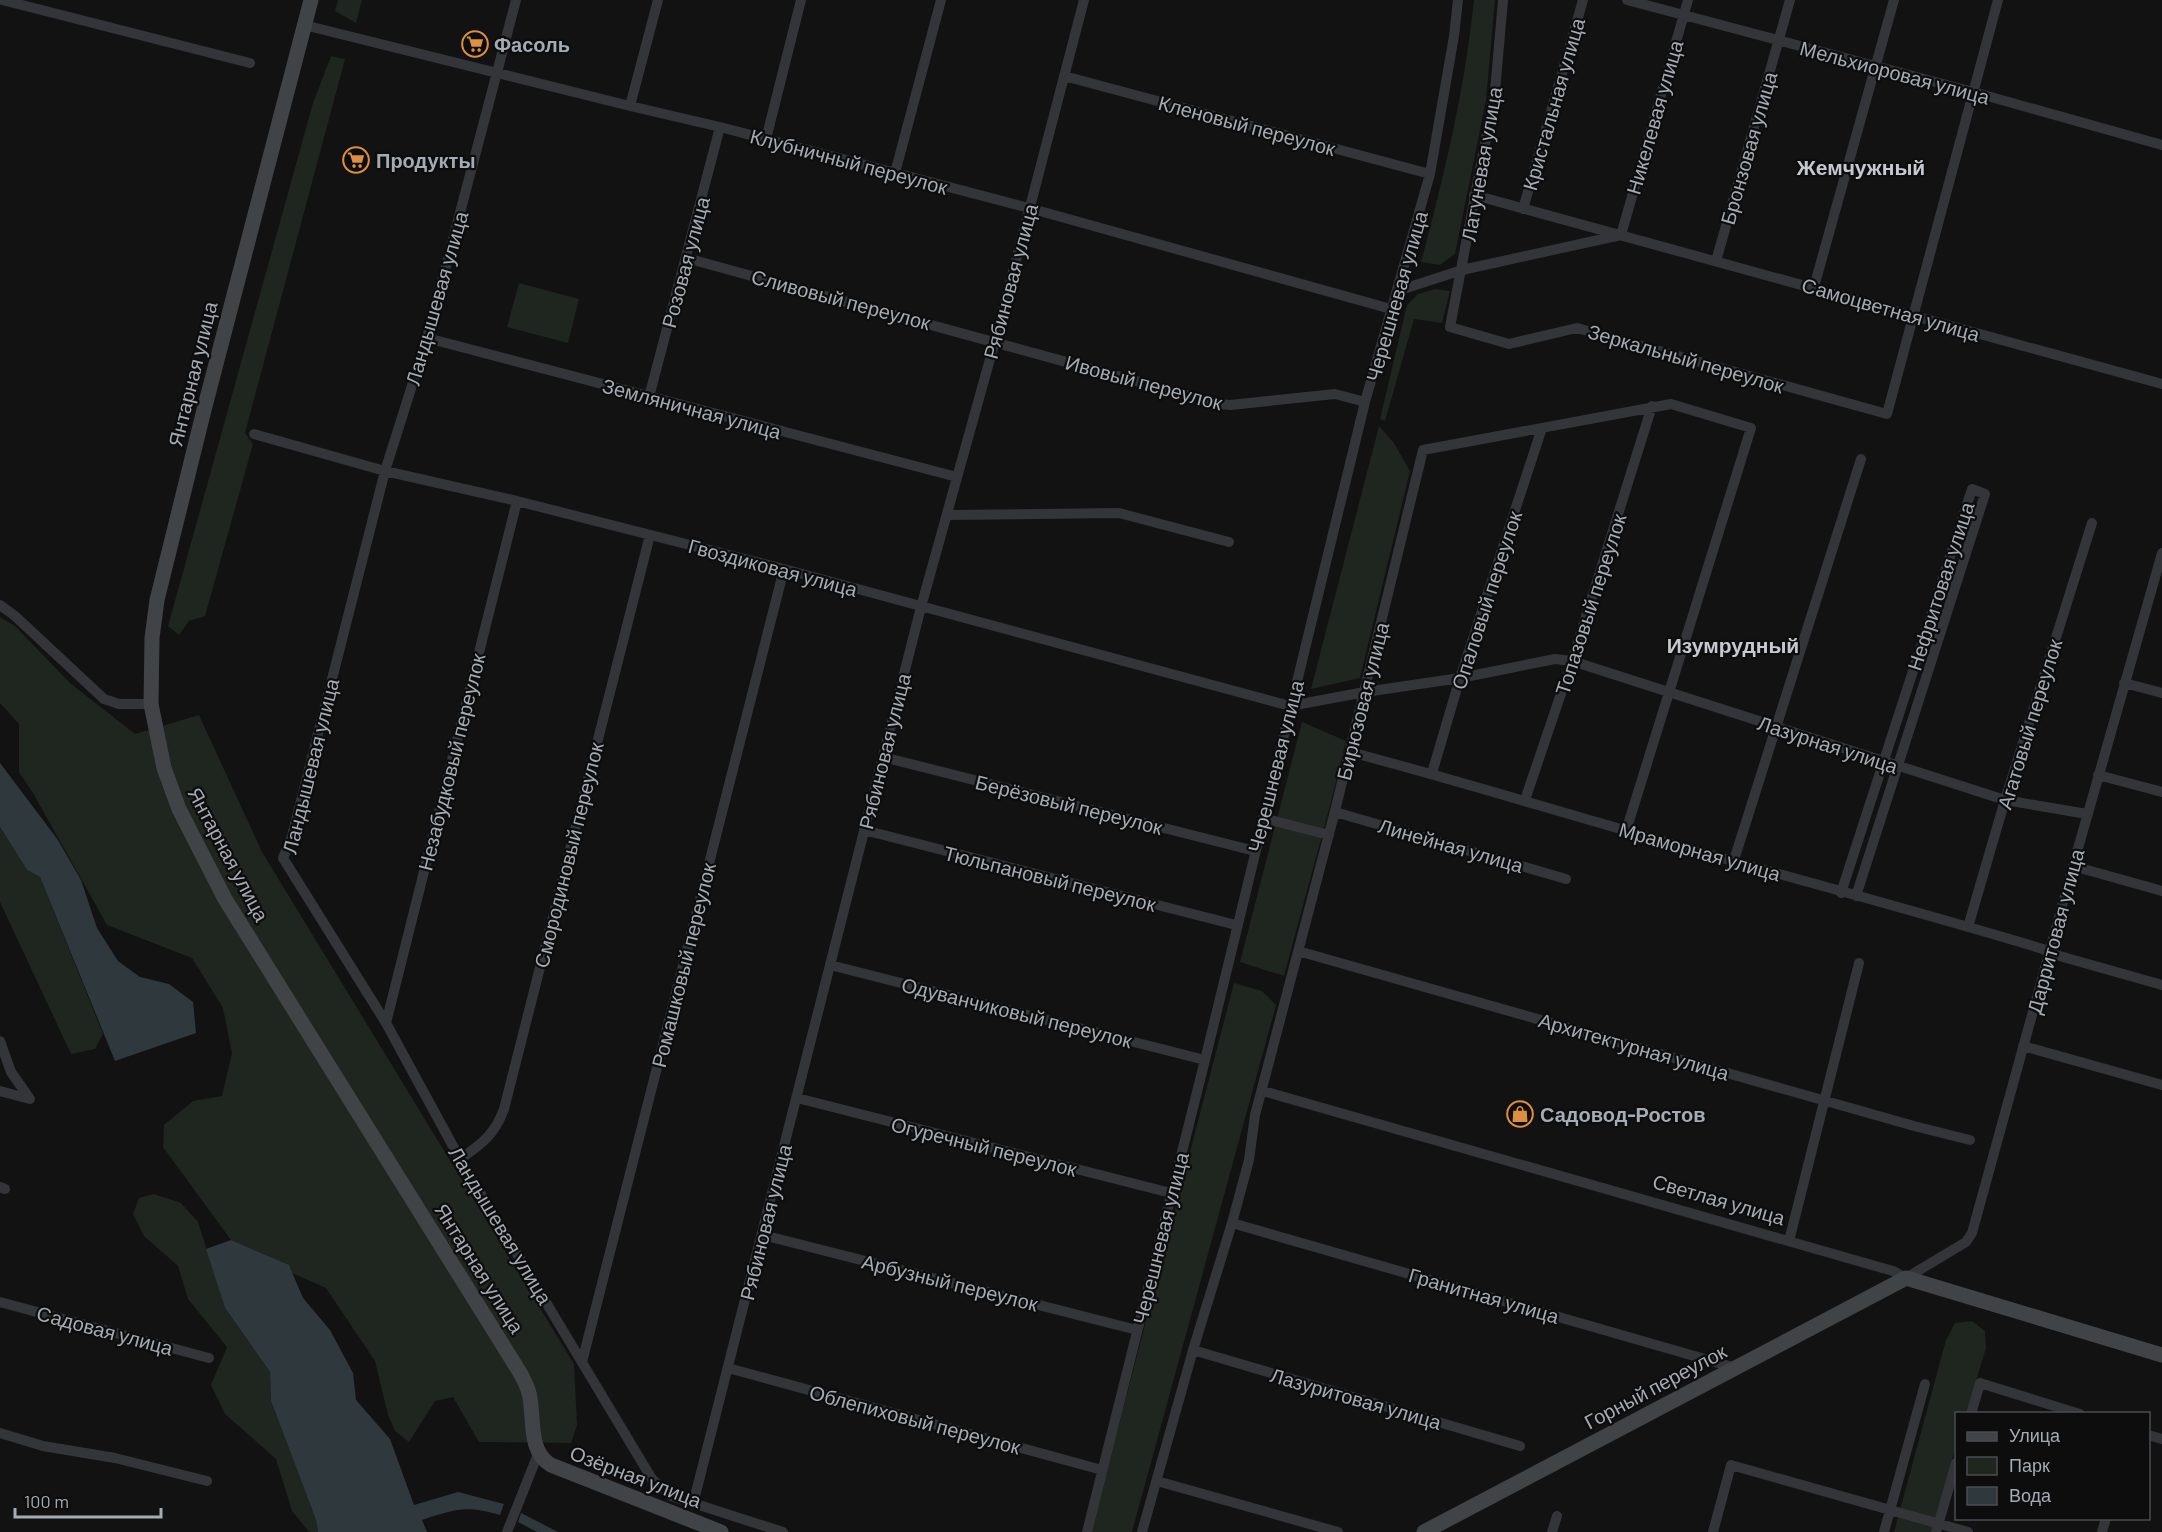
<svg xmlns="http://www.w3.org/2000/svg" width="2162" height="1532" viewBox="0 0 2162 1532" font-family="Barlow,sans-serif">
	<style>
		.green { fill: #1f251f }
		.water { fill: #2f383c }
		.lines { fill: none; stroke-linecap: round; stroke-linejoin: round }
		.street { stroke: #333538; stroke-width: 10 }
		.secondary { stroke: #414447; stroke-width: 15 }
		.labels { text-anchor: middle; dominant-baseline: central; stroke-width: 4.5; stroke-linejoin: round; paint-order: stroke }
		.poi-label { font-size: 20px; font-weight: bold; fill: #a5abb2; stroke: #0d0d0e; text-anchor: start }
		.street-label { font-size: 20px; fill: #a5abb2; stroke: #0d0d0e }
		.neighbourhood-label { font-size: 21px; font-weight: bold; fill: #c5c9cf; stroke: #0d0d0e }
	</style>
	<rect width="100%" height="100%" fill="#121213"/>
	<path class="green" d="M338,0H362L356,23L335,11Z
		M1474,0H1495L1486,100L1455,254L1440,265L1421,262C1444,176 1465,89 1474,0Z
		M331,56L345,59L245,433L253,444L205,616L189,621L179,635L168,626L313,103Z
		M519,283L579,299L568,343L507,327Z
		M1435,289L1450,291L1442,323L1414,319L1385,421L1380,419L1407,305L1418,294Z
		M1379,426L1394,443L1410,471L1360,678L1311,689Z
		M0,617L15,626L70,683L135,734L199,715L262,852L574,1364L577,1425L571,1443L479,1442L453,1397L435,1401L409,1442L395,1431L388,1415L375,1361L326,1288L292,1273L288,1265L231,1240L163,1147L164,1125L193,1101L222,1096L232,1053L223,1008L192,958L107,925L33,793L19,772V724L0,703Z
		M1302,722L1346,741L1331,802L1284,976L1240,962Z
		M0,827L27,870L40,877L103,1034L95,1049L71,1054L0,902Z
		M1234,983L1262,991L1276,1005L1132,1532H1091Z
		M154,1194L181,1203L198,1222L225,1308L270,1372L271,1401L316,1520L318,1532H309L292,1511L276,1459L225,1414L211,1385L227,1347L188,1299L178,1266L144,1236L133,1214L139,1198Z
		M1972,1321L1985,1331L1986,1348L1966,1413L1956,1414V1446L1931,1532H1894L1946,1340L1955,1323Z"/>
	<path class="water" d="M0,763L58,840L81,880L97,928L118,961L140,977L169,984L193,1002L196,1033L115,1061L40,877L27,870L0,827Z
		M231,1240L289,1265L303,1298L330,1330L353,1373L356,1400L390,1439L414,1505L458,1492L504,1504L500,1515C466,1505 455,1509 422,1520L427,1532H318L316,1520L271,1401L270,1372L225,1308L206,1249Z
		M521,1513L558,1532H537L518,1522Z"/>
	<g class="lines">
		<path class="street" d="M2,0L250,63
			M516,0L427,338L385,471L292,836L283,858L386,1023L460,1159L652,1479L671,1496L783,1532
			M1503,0L1495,91L1450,327L1509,344L1577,328L1887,414L1998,0
			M1627,0L1973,92L2162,145
			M304,25L630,106L720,127L1029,208L1391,309
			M1064,76L1430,174
			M630,106L658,0
			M766,139L801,0
			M895,173L941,0
			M1474,195L2162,384
			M1523,209L1583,0
			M686,258L1220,404L1230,405L1335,394L1365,402
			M1716,261L1790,0
			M1814,287L1894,0
			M1397,291L1462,270L1621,235L1688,0
			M427,338L957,477
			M649,397L720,127
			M254,434L385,471L517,501L784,569L1290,706L1365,692L1460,678L1555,659L1572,661L2005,800L2087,814
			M948,515L1119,513L1229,542
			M0,605L15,616L104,699L119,704H151
			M2124,683L2162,693
			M1350,752C1442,776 1533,804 1624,830C1764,871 1904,907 2043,949L2049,953L2162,985
			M883,757L1255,851
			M1432,773L1460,678L1542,428
			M2098,775L2162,792
			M1525,800L1572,661L1652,406
			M1335,812L1566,879
			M1263,818L1329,835
			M864,830L1236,925
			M1734,860L1861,459
			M2073,866L2162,891
			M1841,893L1972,489L1985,494L1856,896
			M1968,927L2005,800L2092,523
			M1298,951L1914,1126L1970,1140
			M830,965L1205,1060
			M386,1023L517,501
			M0,1041L11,1072L30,1099
			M2023,1046L2162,1085
			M0,1091L30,1099
			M1263,1091L1893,1271L1906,1278L1966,1242L1972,1233L2073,866L2162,553
			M797,1098L1171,1193
			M460,1159C482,1144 495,1134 504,1109L650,535
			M0,1187L5,1189
			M1232,1223L1736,1368
			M763,1235L1137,1330
			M1789,1241L1859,963
			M0,1302L209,1358
			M1193,1350L1520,1446
			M582,1362L784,569
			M728,1368L1102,1470
			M1971,1414L1980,1383L2080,1414
			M0,1433L43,1446L115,1458L207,1481
			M2148,1435L2162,1439
			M1157,1481L1338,1532
			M693,1504L921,607L995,341L1084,0
			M507,1532L538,1454
			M1087,1532L1205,1060L1365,402L1430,174L1454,36L1458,0
			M1142,1532L1193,1350L1232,1223L1249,1160L1255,1115L1335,811L1423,450L1671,404L1751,428L1626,831
			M1552,1532L1557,1516
			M1713,1532L1731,1465L1968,1532
			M1884,1532L1925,1384
			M1936,1532L1956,1463
			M2102,1532L2106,1518"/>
		<path class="secondary" d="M311,0L204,410L157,600L152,638L151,704L164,768L179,809L225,899L519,1371C523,1378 527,1385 529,1393C535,1417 527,1451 551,1465L721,1532
			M1424,1532L1906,1278L2162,1355"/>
	</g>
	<defs>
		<g id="supermarket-ring" transform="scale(1.35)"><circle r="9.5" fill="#0d0d0e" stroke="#dd8f40" stroke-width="1.5"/><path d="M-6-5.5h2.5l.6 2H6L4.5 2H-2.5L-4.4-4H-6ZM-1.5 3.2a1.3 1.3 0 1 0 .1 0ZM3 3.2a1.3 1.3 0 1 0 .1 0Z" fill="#dd8f40"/></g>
		<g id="shop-ring" transform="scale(1.35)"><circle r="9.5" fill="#0d0d0e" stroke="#dd8f40" stroke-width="1.5"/><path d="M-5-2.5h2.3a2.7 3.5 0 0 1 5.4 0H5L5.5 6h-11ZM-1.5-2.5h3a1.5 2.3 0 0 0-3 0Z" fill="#dd8f40"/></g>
	</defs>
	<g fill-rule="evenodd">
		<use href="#supermarket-ring" x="475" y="44"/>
		<use href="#supermarket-ring" x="356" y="160"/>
		<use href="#shop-ring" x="1520" y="1114"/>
	</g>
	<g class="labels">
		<g class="poi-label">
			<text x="494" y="44">Фасоль</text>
			<text x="376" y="160">Продукты</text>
			<text x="1540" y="1114">Садовод-Ростов</text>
		</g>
		<g class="street-label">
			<text transform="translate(1895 72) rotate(15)">Мельхиоровая улица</text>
			<text transform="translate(1553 104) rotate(-74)">Кристальная улица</text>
			<text transform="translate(1654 117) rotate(-74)">Никелевая улица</text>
			<text transform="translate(1247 125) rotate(15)">Кленовый переулок</text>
			<text transform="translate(1748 148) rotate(-74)">Бронзовая улица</text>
			<text transform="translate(849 161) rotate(15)">Клубничный переулок</text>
			<text transform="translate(1481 164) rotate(-80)">Латуневая улица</text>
			<text transform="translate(685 262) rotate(-75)">Розовая улица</text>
			<text transform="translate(1010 281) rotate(-75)">Рябиновая улица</text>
			<text transform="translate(1396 296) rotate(-74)">Черешневая улица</text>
			<text transform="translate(436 298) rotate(-74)">Ландышевая улица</text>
			<text transform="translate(841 299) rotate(15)">Сливовый переулок</text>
			<text transform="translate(1891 309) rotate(16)">Самоцветная улица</text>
			<text transform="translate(1686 358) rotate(16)">Зеркальный переулок</text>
			<text transform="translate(192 374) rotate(-76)">Янтарная улица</text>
			<text transform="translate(1144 382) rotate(15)">Ивовый переулок</text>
			<text transform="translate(692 408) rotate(15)">Земляничная улица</text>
			<text transform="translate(773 567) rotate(15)">Гвоздиковая улица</text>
			<text transform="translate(1940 586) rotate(-72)">Нефритовая улица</text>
			<text transform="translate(1486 600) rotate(-72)">Опаловый переулок</text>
			<text transform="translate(1590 604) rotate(-72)">Топазовый переулок</text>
			<text transform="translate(1362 701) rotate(-76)">Бирюзовая улица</text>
			<text transform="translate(2029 724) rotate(-73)">Агатовый переулок</text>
			<text transform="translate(1828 744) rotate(18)">Лазурная улица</text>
			<text transform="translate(884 751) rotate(-76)">Рябиновая улица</text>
			<text transform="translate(451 762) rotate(-76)">Незабудковый переулок</text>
			<text transform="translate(310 766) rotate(-76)">Ландышевая улица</text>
			<text transform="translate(1275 766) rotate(-76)">Черешневая улица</text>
			<text transform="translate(1069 804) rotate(14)">Берёзовый переулок</text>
			<text transform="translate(1451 845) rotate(16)">Линейная улица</text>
			<text transform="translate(1700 851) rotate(16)">Мраморная улица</text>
			<text transform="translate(229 854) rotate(62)">Янтарная улица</text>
			<text transform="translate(568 855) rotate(-76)">Смородиновый переулок</text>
			<text transform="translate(1050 878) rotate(14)">Тюльпановый переулок</text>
			<text transform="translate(2055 931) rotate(-75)">Дарритовая улица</text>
			<text transform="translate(683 965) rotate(-76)">Ромашковый переулок</text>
			<text transform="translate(1017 1012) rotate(14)">Одуванчиковый переулок</text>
			<text transform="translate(1634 1046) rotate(16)">Архитектурная улица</text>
			<text transform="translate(984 1146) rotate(14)">Огуречный переулок</text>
			<text transform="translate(1719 1199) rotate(16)">Светлая улица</text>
			<text transform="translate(765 1222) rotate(-76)">Рябиновая улица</text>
			<text transform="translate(501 1225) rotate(59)">Ландышевая улица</text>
			<text transform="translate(1160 1238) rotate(-76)">Черешневая улица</text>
			<text transform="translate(480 1268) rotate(58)">Янтарная улица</text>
			<text transform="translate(950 1282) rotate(14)">Арбузный переулок</text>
			<text transform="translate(1484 1295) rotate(16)">Гранитная улица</text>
			<text transform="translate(105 1330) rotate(15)">Садовая улица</text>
			<text transform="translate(1655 1386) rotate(-28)">Горный переулок</text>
			<text transform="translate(1356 1398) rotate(16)">Лазуритовая улица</text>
			<text transform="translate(915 1419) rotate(15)">Облепиховый переулок</text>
			<text transform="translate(636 1476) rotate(21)">Озёрная улица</text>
		</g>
		<g class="neighbourhood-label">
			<text x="1861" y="166">Жемчужный</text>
			<text x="1733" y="644">Изумрудный</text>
		</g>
	</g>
	<rect x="1955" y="1412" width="195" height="108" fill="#0d0d0e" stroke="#4a4c50" stroke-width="1.5"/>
	<rect x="1967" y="1432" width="30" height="9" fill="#414447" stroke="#4a4c50" stroke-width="1.5"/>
	<text x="2009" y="1442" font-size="18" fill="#a5abb2">Улица</text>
	<rect x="1967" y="1457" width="30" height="18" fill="#1f251f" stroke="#4a4c50" stroke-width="1.5"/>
	<text x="2009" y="1472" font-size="18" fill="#a5abb2">Парк</text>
	<rect x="1967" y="1487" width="30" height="18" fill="#2f383c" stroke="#4a4c50" stroke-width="1.5"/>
	<text x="2009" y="1502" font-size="18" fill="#a5abb2">Вода</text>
	<path d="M15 1508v9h146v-9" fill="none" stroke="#a5abb2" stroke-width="3"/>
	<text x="24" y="1508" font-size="18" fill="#a5abb2" stroke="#0d0d0e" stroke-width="4.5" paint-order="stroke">100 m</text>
</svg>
